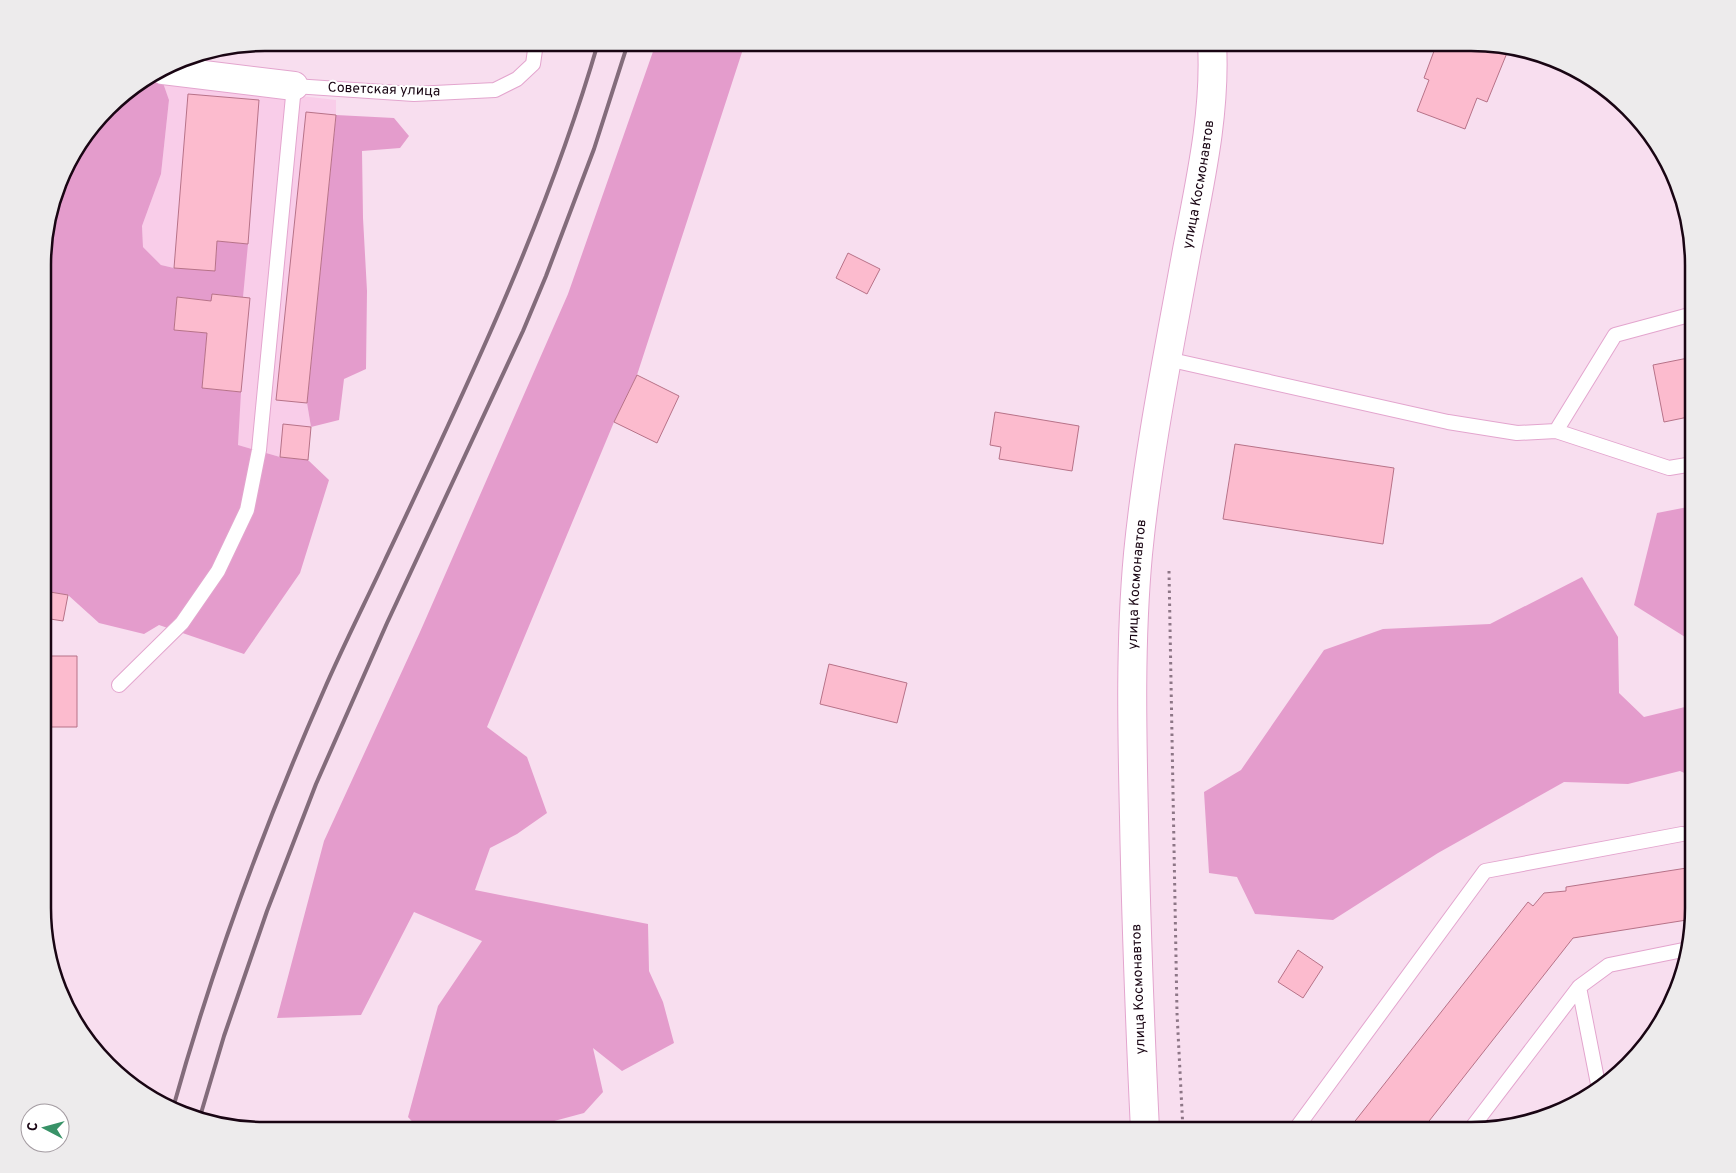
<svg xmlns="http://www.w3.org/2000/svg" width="1736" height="1173" viewBox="0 0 1736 1173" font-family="Overpass,sans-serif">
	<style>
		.built { fill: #f9cde9 }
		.green { fill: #e49ccc }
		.building { fill: #fcbbce; stroke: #b77288 }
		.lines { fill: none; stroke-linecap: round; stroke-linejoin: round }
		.service-casing { stroke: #e3a5ce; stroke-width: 16 }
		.minor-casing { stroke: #e3a5ce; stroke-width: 30 }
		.tertiary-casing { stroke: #e3a5ce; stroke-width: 30 }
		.path { stroke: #8d7686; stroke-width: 3; stroke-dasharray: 2.5 4; stroke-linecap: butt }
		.service { stroke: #fff; stroke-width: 14 }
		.minor { stroke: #fff; stroke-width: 28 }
		.tertiary { stroke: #fff; stroke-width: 28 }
		.rail { stroke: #836c7b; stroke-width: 4 }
		.labels { text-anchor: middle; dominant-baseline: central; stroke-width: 4; stroke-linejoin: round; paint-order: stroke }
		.street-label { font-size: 14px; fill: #190513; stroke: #fff }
		.rim { fill: none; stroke: #190513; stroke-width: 2.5 }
	</style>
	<rect width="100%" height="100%" fill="#f8deef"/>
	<path class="built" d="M162,80L336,100V115L307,403L311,427L308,460L280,457L238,445L240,392L202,388L174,330L177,297L211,300L215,271L174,268L161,265L143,247L142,226L161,174L169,100Z"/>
	<path class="green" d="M656,43H745L637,375L614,422L487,727L527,757L547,813L517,834L490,848L475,890L648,924L649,971L663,1002L674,1043L622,1071L593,1048L603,1092L584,1113L543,1124L532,1130H420L408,1117L438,1006L482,941L414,912L361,1015L277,1018L324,841L420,632L568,294Z
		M150,78L162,80L169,100L161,174L142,226L143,247L161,265L174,268L215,270L217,241L248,244L243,297L212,294L211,301L177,297L174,330L207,333L202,388L241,392L238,445L280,457L308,460L329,480L300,573L244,654L159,625L144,634L99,623L68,595L44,591V237L66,167L118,98Z
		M336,115L394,118L409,136L400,148L362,151L363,218L367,291L366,369L344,379L339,420L311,427L307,403Z
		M1693,506V642L1634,605L1657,513Z
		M1582,577L1618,637L1619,693L1644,717L1689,706L1693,695V777L1680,771L1628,784L1564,782L1438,853L1333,920L1255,914L1237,877L1209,873L1204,792L1241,770L1324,650L1383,629L1490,624Z"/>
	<path class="building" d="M1437,43H1485L1509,48L1487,102L1477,98L1465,129L1417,111L1429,80L1424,78Z
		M188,94L259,100L248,244L217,241L215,271L174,268Z
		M306,112L336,115L307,403L276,400Z
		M848,253L880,269L867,294L836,278Z
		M212,294L250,298L241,392L202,388L207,333L174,330L177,297L211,301Z
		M1693,357V416L1664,422L1653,365Z
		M637,375L679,396L657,443L614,422Z
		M995,412L1079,426L1072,471L999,459L1001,447L990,445Z
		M283,424L311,427L308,460L280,457Z
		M1235,444L1394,468L1383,544L1223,519Z
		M44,591L68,595L63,621L44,618Z
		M44,656H77V727H44Z
		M829,664L907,683L897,723L820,704Z
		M1693,867V919L1573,938L1422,1130H1348L1528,902L1533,906L1544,893L1566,891V887Z
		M1298,950L1323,967L1303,998L1278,982Z"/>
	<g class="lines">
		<g class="service-casing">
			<path id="service" d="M1167,359L1448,422L1517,433L1556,431L1669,468L1693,464
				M1556,431L1615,335L1693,314
				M119,685L182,623L218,571L247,510L259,450L294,86L414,94L495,90L517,79L533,64L536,43
				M1598,1084L1579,987L1609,965L1688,949
				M1295,1130L1485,871L1682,834
				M1470,1130L1579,987"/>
		</g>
		<g class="minor-casing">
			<path id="minor" d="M163,70L294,86"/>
		</g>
		<g class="tertiary-casing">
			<g id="tertiary">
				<path id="s1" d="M1145,1130C1140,1026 1136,922 1134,817C1132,729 1130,641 1138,554C1148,452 1169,350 1187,250C1200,182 1216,112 1212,43"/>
			</g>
		</g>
		<path class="path" d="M1169,571L1177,1013L1183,1130"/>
		<use href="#service" class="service"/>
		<use href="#minor" class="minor"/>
		<use href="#tertiary" class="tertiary"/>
		<path class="rail" d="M173,1108C213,965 264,826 324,690C343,646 365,603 385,560C465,391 546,222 598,43
			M199,1120L224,1036L267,911L316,784L387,623L523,331L546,276L594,149L628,43"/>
	</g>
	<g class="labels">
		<g class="street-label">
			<text transform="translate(384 90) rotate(2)">Советская улица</text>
			<text stroke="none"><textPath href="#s1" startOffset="951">улица Космонавтов</textPath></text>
			<text stroke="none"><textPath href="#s1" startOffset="546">улица Космонавтов</textPath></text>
			<text transform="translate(1139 989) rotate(-92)">улица Космонавтов</text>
		</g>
	</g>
	<path d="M0 0H1736V1173H0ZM265 51H1471A214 214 0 0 1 1685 265V908A214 214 0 0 1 1471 1122H265A214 214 0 0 1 51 908V265A214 214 0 0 1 265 51Z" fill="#edebec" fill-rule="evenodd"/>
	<path class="rim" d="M265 51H1471A214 214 0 0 1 1685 265V908A214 214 0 0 1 1471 1122H265A214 214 0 0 1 51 908V265A214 214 0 0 1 265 51Z"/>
	<g transform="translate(45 1128) rotate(276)"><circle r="24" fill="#ffffff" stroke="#a39ba1"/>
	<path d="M0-4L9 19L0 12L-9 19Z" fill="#389267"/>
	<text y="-8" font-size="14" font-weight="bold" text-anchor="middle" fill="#190513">С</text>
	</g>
</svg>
